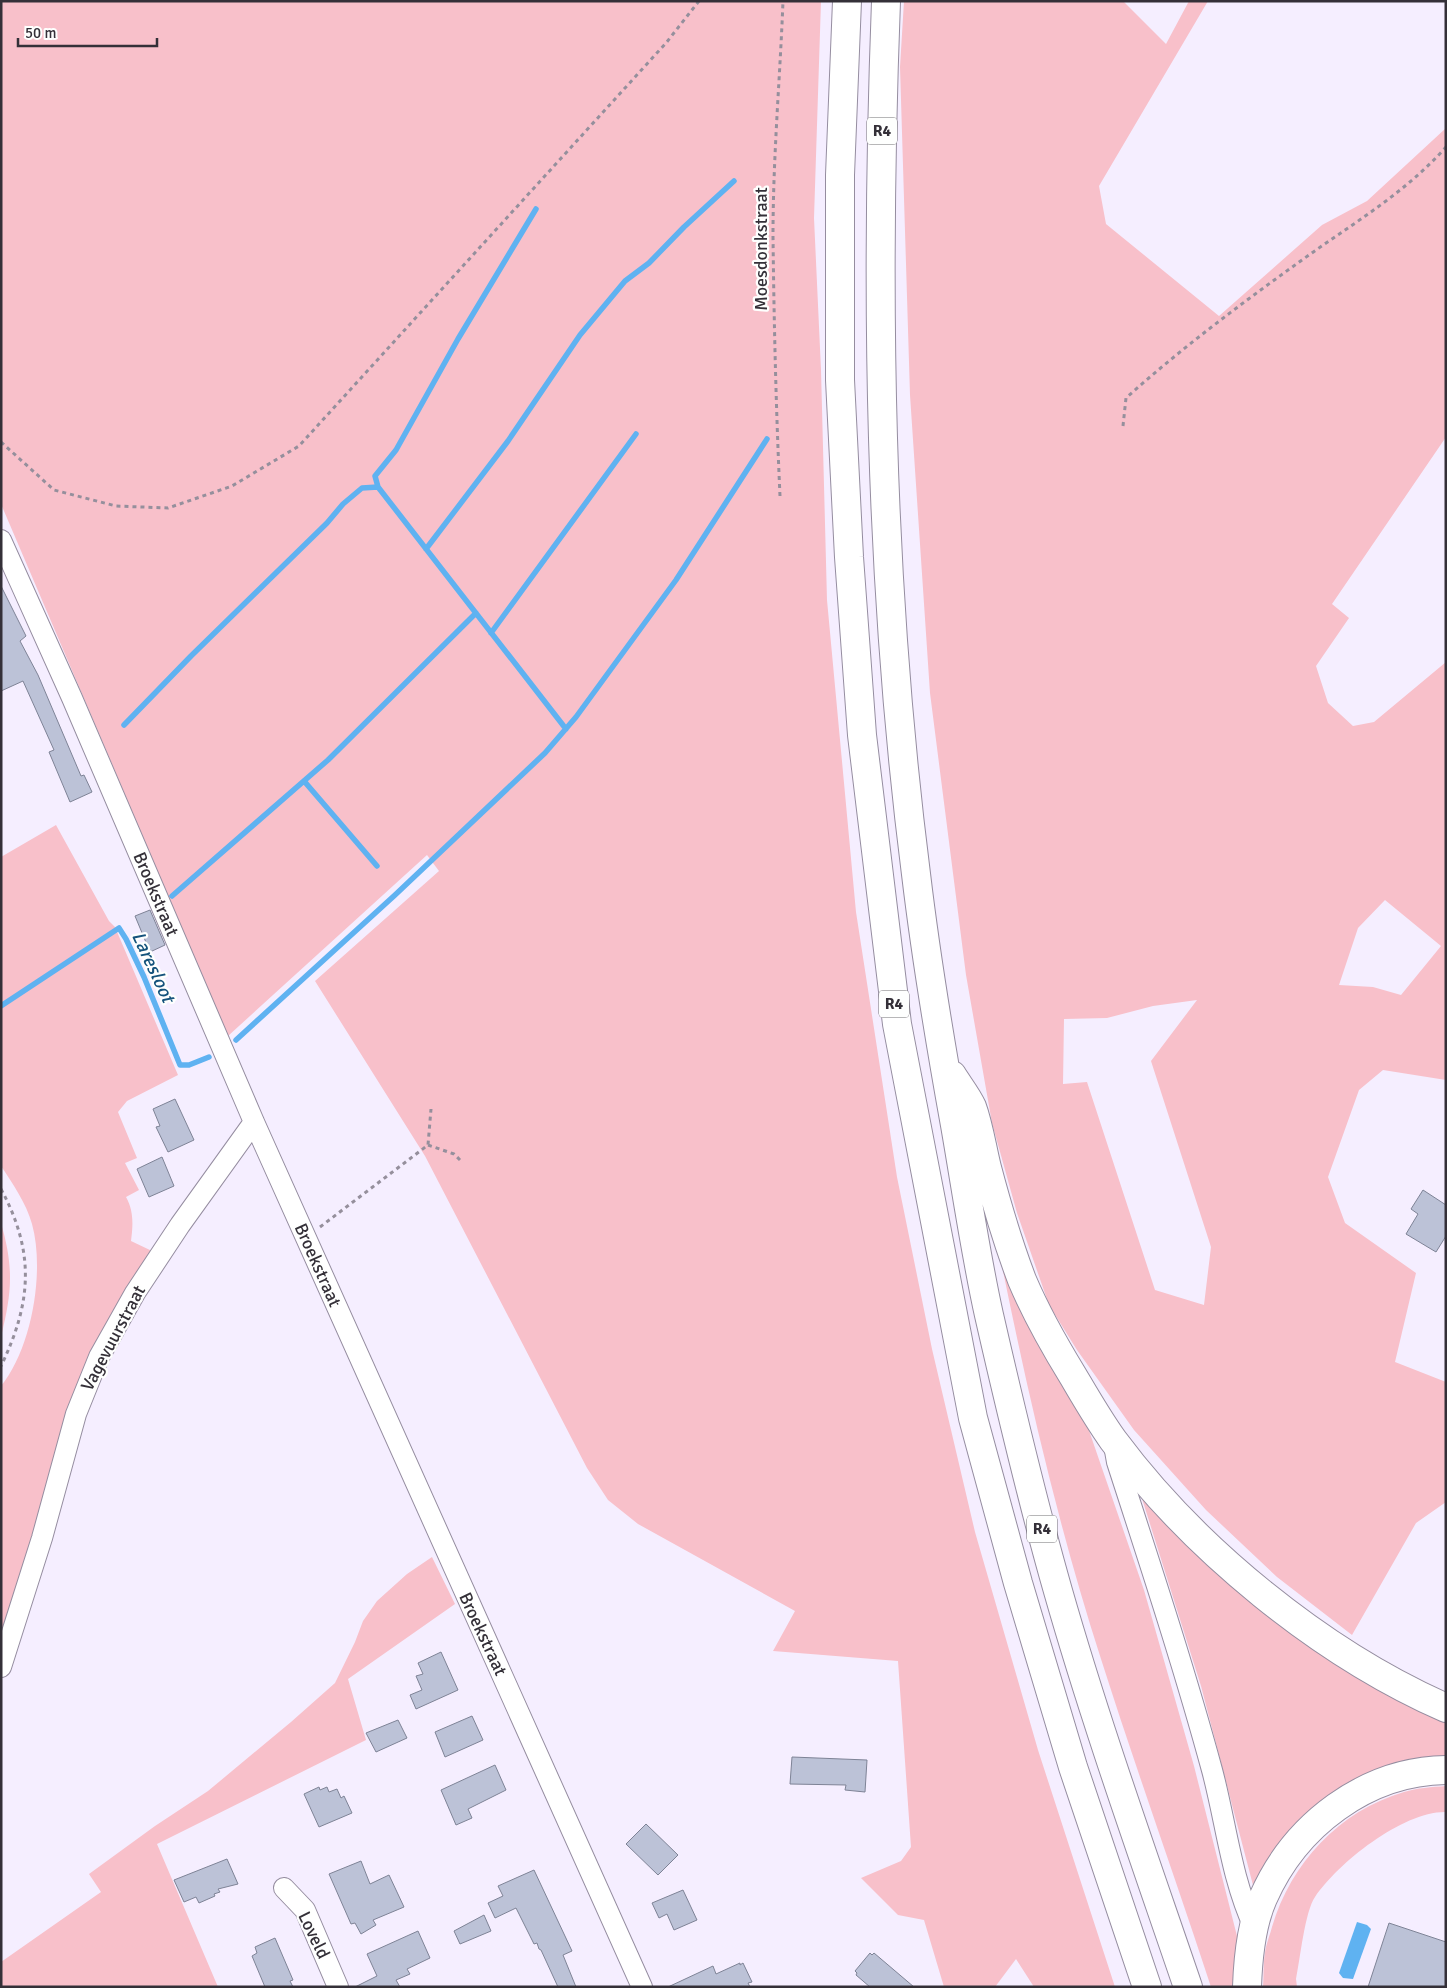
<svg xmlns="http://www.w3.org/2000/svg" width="1447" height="1988" viewBox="0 0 1447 1988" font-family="Signika,sans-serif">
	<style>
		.green { fill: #f8c0ca; fill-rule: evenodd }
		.water { fill: #5fb2f1 }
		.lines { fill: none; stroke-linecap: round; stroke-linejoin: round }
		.stream { stroke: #5fb2f1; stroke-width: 5.5 }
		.building { fill: #bcc2d7; stroke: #7e8396 }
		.minor-casing { stroke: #958da0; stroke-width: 22 }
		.highway-casing { stroke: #958da0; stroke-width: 30 }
		.path { stroke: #958f9c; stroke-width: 3; stroke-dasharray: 4 4; stroke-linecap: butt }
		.minor { stroke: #fff; stroke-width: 20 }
		.highway { stroke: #fff; stroke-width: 28 }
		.labels { text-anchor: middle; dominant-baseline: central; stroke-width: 4.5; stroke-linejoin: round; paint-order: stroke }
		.shield { fill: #fefffe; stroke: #716e73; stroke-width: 1 }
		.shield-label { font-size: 16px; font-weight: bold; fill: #343038 }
		.street-label { font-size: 18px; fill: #343038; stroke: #fefffe }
		.water-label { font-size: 19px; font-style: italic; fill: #15537c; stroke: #fefffe }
	</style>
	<rect width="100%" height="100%" fill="#f5eeff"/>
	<path class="green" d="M1,1H821L814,218L821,370L827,600L856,912L897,1177L932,1349L975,1532L1038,1750L1115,1987H1034L1016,1959L995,1987H944L924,1920L898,1915L861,1878L901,1861L911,1847L898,1661L773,1651L795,1611L638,1524L608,1500L587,1468L425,1156L315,981L439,871L427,855L228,1036L1,504Z
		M904,1H1123L1166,44L1189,1H1208L1099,186L1106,224L1219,316L1322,225L1367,201L1446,128V437L1332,604L1349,618L1316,666L1328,703L1353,726L1374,722L1446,662V1080L1383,1070L1359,1090L1328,1177L1345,1223L1416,1273L1395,1362L1446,1382V1502L1416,1523L1352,1635L1277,1577L1206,1510L1134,1430L1077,1350L1049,1305L1017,1213L992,1123L966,975L930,693L910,395L900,67ZM1385,900L1441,946L1401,995L1373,987L1339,985L1358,928ZM1197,1000L1151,1061L1211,1247L1204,1305L1155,1290L1087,1082L1063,1084L1064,1019L1107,1018L1153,1006Z
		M56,825L109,921L115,927L178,1075L127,1101L118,1112L137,1158L125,1163L139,1190L126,1197C134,1211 133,1226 131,1241L152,1251L31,1546L1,1640V1386C32,1348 45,1271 32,1224C26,1203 13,1184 1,1166V857Z
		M1,1223C14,1268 12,1292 1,1337Z
		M1001,1261L1084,1416L1144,1590L1194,1766L1239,1944L1236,1987H1211C1175,1877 1136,1769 1101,1659C1059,1529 1028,1395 1001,1261Z
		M1139,1489L1446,1720V1758L1412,1760L1254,1889L1201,1686Z
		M432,1557L455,1604L348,1679L366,1740L157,1844L218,1987H1V1962L101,1892L89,1874L155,1826L208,1791L291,1722L335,1683L355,1642L363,1621L377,1601L407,1574Z
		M1446,1786V1812C1403,1811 1338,1863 1315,1897C1305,1911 1300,1960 1296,1979L1297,1987H1263C1264,1975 1263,1964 1265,1953C1266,1944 1270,1935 1272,1927C1291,1863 1339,1811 1404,1792C1417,1788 1432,1787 1446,1786Z"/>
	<path class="water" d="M1357,1922L1367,1925L1371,1929L1353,1979L1343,1978L1339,1973Z"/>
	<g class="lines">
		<path class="stream" d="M536,209L458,339L396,450L375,476L378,487L566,729
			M426,549L508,441L580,335L625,281L649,263L684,227L734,181
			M491,633L636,434
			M124,725L191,656L327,523L343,504L362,488L378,487
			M304,781L377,866
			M172,896L328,760L476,613
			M1,1006L119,928L126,939L144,977L180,1065H189L209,1057
			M236,1040L395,895L545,753L576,717L676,580L767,439"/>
	</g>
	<path class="building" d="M1,586L26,636L20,641L38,675L81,776L84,775L92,792L70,802L49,752L54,750L23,681L1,691Z
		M150,910L165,945L150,952L135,916Z
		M175,1099L194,1140L168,1152L156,1127L160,1126L153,1109Z
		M162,1157L174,1186L149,1197L137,1169Z
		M1423,1190L1446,1205V1236L1436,1252L1406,1234L1418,1214L1411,1209Z
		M441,1652L458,1690L416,1709L410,1695L422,1690L416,1676L423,1674L418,1663Z
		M472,1716L483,1740L445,1757L435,1732Z
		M398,1720L407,1738L376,1752L366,1733Z
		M792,1757L867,1760L865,1792L845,1790L846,1785L790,1784Z
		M495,1765L506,1790L468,1809L472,1818L456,1825L441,1790Z
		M319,1787L320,1790L327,1787L329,1792L337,1789L341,1798L344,1796L352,1813L319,1827L304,1794Z
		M646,1824L678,1855L658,1875L626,1844Z
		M227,1859L238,1884L218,1889L220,1892L214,1894L215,1896L199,1903L196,1897L184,1902L174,1880Z
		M361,1861L370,1884L389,1875L404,1907L373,1920L376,1925L361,1934L355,1923L351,1924L329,1874Z
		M534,1870L572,1951L563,1955L576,1987H558L541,1950L539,1949L537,1943L534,1944L516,1908L495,1918L488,1903L503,1896L498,1886Z
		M683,1890L697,1920L674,1930L667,1914L659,1918L652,1903Z
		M484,1915L491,1931L460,1944L454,1931Z
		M1389,1923L1446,1942V1987H1368Z
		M418,1931L430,1958L407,1969L410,1974L396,1980L400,1987H355L377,1976L367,1954Z
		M275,1938L293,1980L290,1981L293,1987H265L252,1956L257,1953L255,1947Z
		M870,1953L872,1955L874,1953L914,1987H870L856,1975L857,1973L855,1971Z
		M740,1963V1965L743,1963L752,1982L748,1983L750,1987H668L713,1966L716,1974Z"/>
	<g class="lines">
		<g class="minor-casing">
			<path id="minor" d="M1,540L72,698L254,1122L642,1987
				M1114,1445L1117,1462C1150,1564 1184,1667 1212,1770C1226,1822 1231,1878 1254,1927
				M1,1667L42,1538L76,1414L99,1357L135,1293L180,1225L254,1122
				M284,1888L305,1910L338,1987"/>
		</g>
		<g class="highway-casing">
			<path id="highway" d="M847,1L840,175V380L849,557L862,735L897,1024L973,1418L1018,1583L1073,1767L1147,1987
				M886,1C875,292 879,585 916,874C926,958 940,1042 955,1125C966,1188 975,1252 989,1315C1010,1407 1032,1500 1058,1591C1096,1724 1143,1855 1188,1987
				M952,1075C958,1085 967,1096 972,1107C979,1126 982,1148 987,1168C997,1206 1008,1243 1022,1280C1036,1313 1054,1345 1073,1376C1086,1398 1098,1419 1113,1440C1194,1549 1321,1653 1446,1708
				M1247,1987C1248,1957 1251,1925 1263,1898C1295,1825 1366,1771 1446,1770"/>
		</g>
		<path class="path" d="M1123,426L1126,398C1184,346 1246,300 1309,255C1357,221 1407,191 1446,147
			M1,442L54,490L116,506L168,508L232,486L299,446L666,43L699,1
			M780,496C776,409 774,323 773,236C773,157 780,79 783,1
			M428,1145L454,1154L461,1161
			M1,1189C35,1252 32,1302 1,1366
			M320,1227L428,1145L431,1109"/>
		<use href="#minor" class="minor"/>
		<use href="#highway" class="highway"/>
	</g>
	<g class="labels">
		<g class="shield">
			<rect x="867" y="117.5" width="30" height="27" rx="4"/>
			<rect x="879" y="990.5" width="30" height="27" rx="4"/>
			<rect x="1027" y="1515.5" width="30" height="27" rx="4"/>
		</g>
		<g class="shield-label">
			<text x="882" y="131">R4</text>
			<text x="894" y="1004">R4</text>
			<text x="1042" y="1529">R4</text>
		</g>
		<g class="street-label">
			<text transform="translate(761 249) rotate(-90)">Moesdonkstraat</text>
			<text transform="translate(156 894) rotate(67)">Broekstraat</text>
			<text transform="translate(318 1265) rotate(66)">Broekstraat</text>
			<text transform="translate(113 1338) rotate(-62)">Vagevuurstraat</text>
			<text transform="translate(483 1634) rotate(65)">Broekstraat</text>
			<text transform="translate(314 1935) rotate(64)">Loveld</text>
		</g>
		<g class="water-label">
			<text transform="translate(153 967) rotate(65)">Laresloot</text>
		</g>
	</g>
	<rect width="1447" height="1988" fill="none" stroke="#343038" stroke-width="5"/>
	<path d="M18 38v8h139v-8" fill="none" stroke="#343038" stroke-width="2.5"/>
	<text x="25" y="38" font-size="15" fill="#343038" stroke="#fefffe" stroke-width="4" paint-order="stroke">50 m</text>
</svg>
